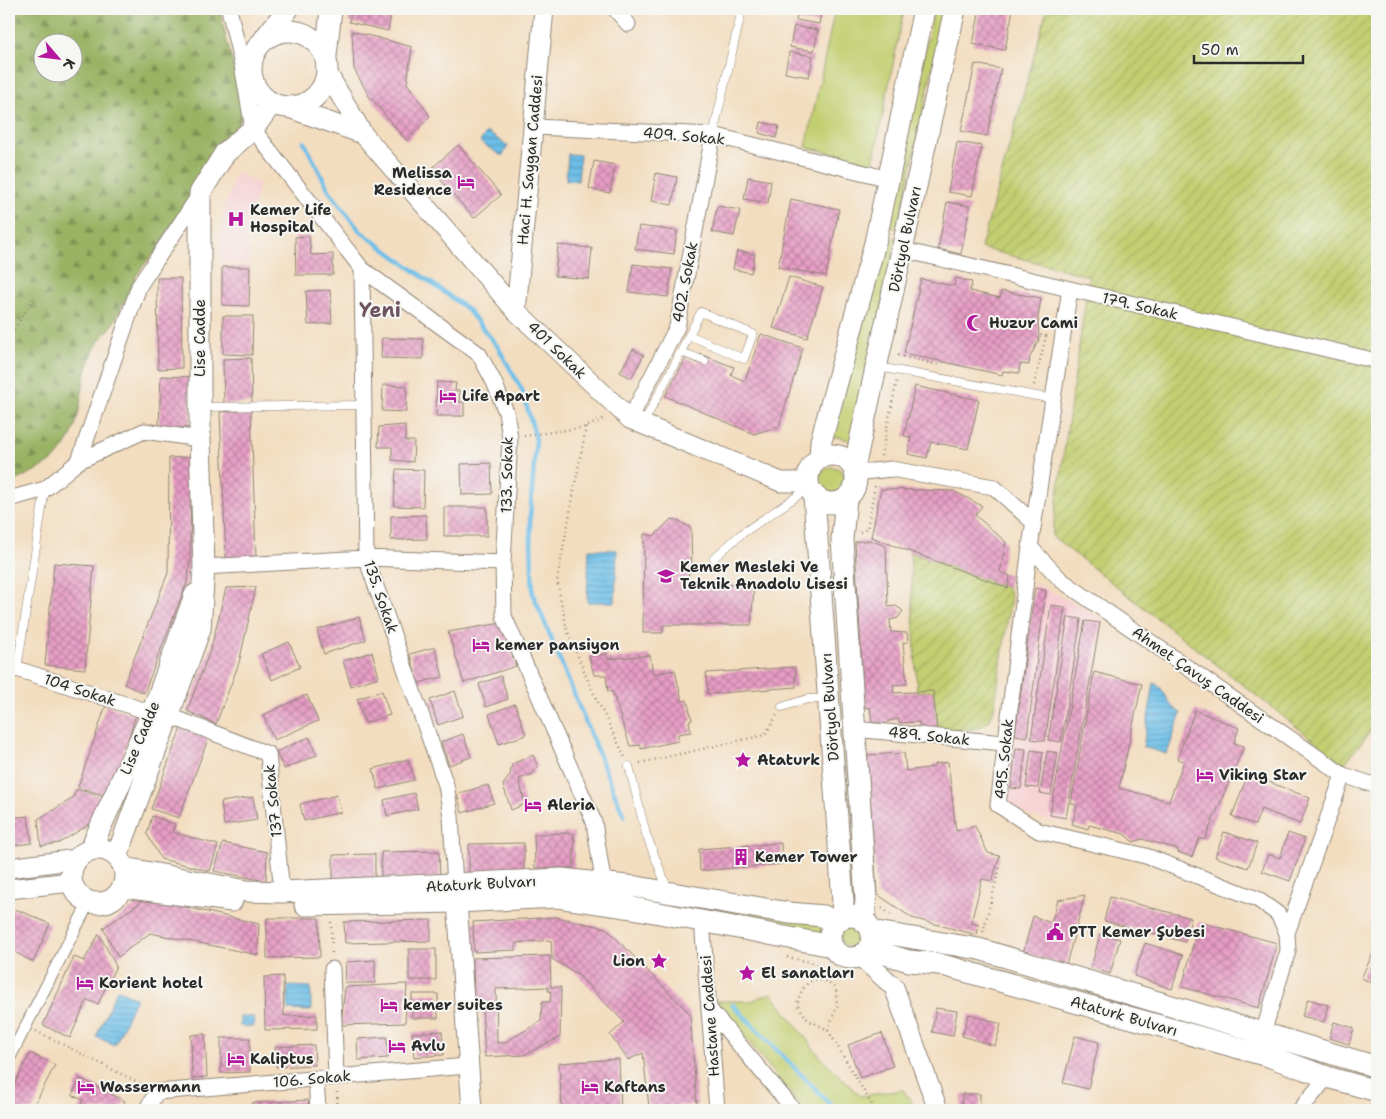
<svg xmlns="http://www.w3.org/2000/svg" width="1386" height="1119" viewBox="0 0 1386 1119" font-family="'Shantell Sans',sans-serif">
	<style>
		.built { fill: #f7cfd2 }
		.green { fill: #c2cf71; stroke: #767d4e }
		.forest { fill: url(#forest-firs); stroke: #626e47; fill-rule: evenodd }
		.garden { fill: url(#garden-furrows); stroke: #767d4e }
		.water { fill: url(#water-rules); stroke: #4c758a }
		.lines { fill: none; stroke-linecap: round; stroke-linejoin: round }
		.stream { stroke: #6dbfe9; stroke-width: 4.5 }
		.building { fill: url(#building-cross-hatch); fill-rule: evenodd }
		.service-casing { stroke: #8f8475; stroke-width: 9 }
		.pedestrian-casing { stroke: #8f8475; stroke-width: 13 }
		.minor-casing { stroke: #8f8475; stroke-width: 17 }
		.tertiary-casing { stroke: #8f8475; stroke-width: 21 }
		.secondary-casing { stroke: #8f8475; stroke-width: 23 }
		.path { stroke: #8f8475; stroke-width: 2.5; stroke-dasharray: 1 4; stroke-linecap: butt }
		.service { stroke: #fff; stroke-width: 8 }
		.pedestrian { stroke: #fff; stroke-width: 11 }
		.minor { stroke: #fff; stroke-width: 15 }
		.tertiary { stroke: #fff; stroke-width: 19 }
		.secondary { stroke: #fff; stroke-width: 21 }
		.labels { text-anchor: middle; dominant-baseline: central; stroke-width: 4; stroke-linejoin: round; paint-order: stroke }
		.street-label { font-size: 15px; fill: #2b2b2b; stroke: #f6f6f2 }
		.poi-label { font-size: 15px; font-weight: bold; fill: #2b2b2b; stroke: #f6f6f2; text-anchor: start }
		.district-label { font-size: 20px; font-weight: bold; fill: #6d5361; stroke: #f6f6f2 }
	</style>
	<defs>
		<pattern id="forest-firs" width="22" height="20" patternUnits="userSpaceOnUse" patternTransform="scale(1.25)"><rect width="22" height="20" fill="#99b263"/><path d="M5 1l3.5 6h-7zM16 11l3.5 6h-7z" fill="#7d9152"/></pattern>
		<pattern id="garden-furrows" width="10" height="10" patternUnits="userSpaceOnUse" patternTransform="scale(1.25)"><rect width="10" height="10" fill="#c2cf71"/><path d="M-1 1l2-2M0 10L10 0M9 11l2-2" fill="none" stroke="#a7b262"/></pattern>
		<pattern id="water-rules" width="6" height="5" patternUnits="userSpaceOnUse" patternTransform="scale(1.25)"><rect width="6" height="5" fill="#6dbfe9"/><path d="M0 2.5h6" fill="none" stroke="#5a9bbd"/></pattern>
		<pattern id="building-cross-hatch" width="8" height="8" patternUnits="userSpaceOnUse" patternTransform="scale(1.25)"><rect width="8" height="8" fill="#e79ec5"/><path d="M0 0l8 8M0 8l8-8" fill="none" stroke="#bb81a0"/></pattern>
	</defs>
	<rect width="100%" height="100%" fill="#f6f6f2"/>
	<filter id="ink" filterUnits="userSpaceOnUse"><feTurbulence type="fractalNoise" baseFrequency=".02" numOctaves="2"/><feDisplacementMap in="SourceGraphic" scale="10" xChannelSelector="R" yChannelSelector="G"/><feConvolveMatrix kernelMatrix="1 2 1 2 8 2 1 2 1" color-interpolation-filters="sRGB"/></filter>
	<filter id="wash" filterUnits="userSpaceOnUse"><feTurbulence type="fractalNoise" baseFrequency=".0096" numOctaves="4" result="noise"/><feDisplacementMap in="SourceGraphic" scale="20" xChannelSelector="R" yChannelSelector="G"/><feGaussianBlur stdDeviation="1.12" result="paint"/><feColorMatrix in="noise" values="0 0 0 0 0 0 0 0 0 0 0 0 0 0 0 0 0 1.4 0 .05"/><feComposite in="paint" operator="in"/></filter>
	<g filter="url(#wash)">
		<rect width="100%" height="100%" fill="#f3ddbf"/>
		<path class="built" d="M236,172L259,184L247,229L249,264L221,260L224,209Z
			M1034,582L1104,619L1066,824L1031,816L1004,803Z"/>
		<path class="green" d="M835,9H904L873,163L806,147Z
			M934,9H945L898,229L887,226Z
			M884,235L897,238L852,442L840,437H831Z
			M819 480a13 13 0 1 1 26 0a13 13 0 1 1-26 0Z
			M638,893L822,924L821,935L805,930L637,901Z
			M841 938a9 9 0 1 1 18 0a9 9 0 1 1-18 0Z
			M771,993L818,1054L860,1096L903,1090L917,1110H804L716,1001H751Z"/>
		<path class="forest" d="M9,9H219L244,109L239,123L228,135L155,253C133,272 127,299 113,324C110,330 103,335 99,341C92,352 87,367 84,380C79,406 79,430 61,452C46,471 23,472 9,487ZM42,42H72V72H42Z"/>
		<path class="garden" d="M1047,9H1377V723L1344,764L1052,536L1089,276L981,248Z
			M910,552L1008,588L1011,597L994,709C987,736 960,729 937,729L933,692H917Z"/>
		<path class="water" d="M487,132L508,146L502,156L480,142Z
			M568,154L580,155L578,181L566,180Z
			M589,549L617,550L615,602H587Z
			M1154,683C1168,690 1166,707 1181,713L1167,754L1143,747Z
			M288,986L311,987V1011L288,1010Z
			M117,989L136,998L115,1045L96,1037Z
			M240,1017H254V1026H240Z"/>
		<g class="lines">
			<path class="stream" d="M304,142L330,192L360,231L467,309L498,347L522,390L536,439L530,517L533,594L624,816
				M733,1005L836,1110"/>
		</g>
		<g id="blocks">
			<path class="building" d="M352,9H392L388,31L349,22Z
				M798,9H822L819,24L796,20Z
				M980,9H1013L1005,50L973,44Z
				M794,26L818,30L814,51L790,47Z
				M352,31L412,47L407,83L430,116L407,141L369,96L354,69Z
				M789,52L813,56L809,77L785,73Z
				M975,64L1001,69L987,136L961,131Z
				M761,122L779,126L776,138L759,133Z
				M957,142L982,146L972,196L948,192Z
				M458,145L501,195L474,218L431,169Z
				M594,161L615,165L610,193L589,189Z
				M656,173L677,177L672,205L651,201Z
				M748,177L771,181L768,203L744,199Z
				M791,199L839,209L826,276L778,267Z
				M947,202L970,206L961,254L938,249Z
				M717,206L740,210L734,236L712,232Z
				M639,226L677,231L674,254L635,249Z
				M309,236L311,255L333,254V275H296L295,237Z
				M558,245L592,248L589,279L555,276Z
				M737,251L755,254L751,273L733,269Z
				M633,264L672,269L668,297L629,292Z
				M222,267H250L249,306L222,305Z
				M789,277L823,287L807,338L773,328Z
				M157,278H181L182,368L158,369Z
				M956,278L972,282L970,291L1000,298L1001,291L1041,298L1038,317L1039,340L1030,357L1029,365L1020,364L1019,373L1003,371L1002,375L904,353L921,279L954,286Z
				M330,290L332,323L308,325L306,291Z
				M223,316H253L252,355L223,354Z
				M761,334L803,348L779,426L754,434L665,396L686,358L698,363L700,354L734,367L731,375L745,381Z
				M382,338L423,339V359L381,358Z
				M633,349L644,355L631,378L620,372Z
				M251,358L252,403L224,404L223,359Z
				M161,376L192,377L190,428L159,427Z
				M437,382L456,383L455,391H460L459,402H464V416H436Z
				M383,385L407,386L406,412L382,411Z
				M915,386L979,400L968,449L931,442L927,458L908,454L911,437L904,436Z
				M251,410L256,558L226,559L220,412Z
				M405,425V441H414L413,462L392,460V447H378L379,427Z
				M191,457L190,564L187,582L144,693L124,684L168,573L169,458Z
				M491,463L492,494L462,495L461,464Z
				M396,469L424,470L423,507L394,506Z
				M881,489L954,491L982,506L975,515L1006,542L1000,572L1010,576L1008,588L871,537Z
				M444,507H487V536H444Z
				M426,515L427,539L391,540V516Z
				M671,519L677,520L691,528L692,572H689L688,579L697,583L699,588L705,584L744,585L745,589H754L751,625H663V633H643L644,534L654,536Z
				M869,540L886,546L888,607L896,606L903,611L898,618L890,620L891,632L907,633L908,642L903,643L907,684L893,685L894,693L933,691L937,729L935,731L920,729L919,722L899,723L898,719L889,721L886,724L872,722L870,708L864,707L855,542Z
				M54,563L94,566L85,669L45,665Z
				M256,587L239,663L216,724L187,711L211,648L226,588Z
				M1035,588L1046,590L1027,737L1015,735Z
				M1051,605L1065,607L1045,741L1031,739Z
				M359,617L366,640L324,654L317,630Z
				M1068,617L1081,619L1061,742L1048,740Z
				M1085,621L1100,623L1066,818L1050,815Z
				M502,623L516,666L464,683L448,632Z
				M289,642L300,667L272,680L261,654Z
				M435,647L443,677L418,683L410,654Z
				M372,652L379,677L351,686L343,661Z
				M606,654L608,659L650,655L653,674L675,670L682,701L687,700L692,720L689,721L691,732L678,734V741L641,749V745L630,746L612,691L608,692L606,675H594L589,656Z
				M795,667L796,687L708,694L706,673Z
				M1094,672L1142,684L1119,788L1169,801L1184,761L1177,759L1195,710L1239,728L1234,743L1244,746L1205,839H1199L1192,857L1177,852L1178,849L1142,839L1133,842L1124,834L1089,825L1088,829L1072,824L1077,806L1071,803Z
				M501,676L508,699L486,707L479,684Z
				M382,691L390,715L365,723L357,699Z
				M455,691L463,716L438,725L430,700Z
				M307,695L318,721L274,740L263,715Z
				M515,704L526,735L499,744L489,714Z
				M106,705L136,715L109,797L78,787Z
				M181,728L208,739L179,818L151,809Z
				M463,734L471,757L449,765L441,742Z
				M309,737L317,755L284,769L276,752Z
				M1016,748L1026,749L1021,789L1011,788Z
				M1031,750L1043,752L1038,788L1026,787Z
				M1047,751L1058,753L1051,795L1040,793Z
				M904,753L906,771L934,767V764L948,762L956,831L975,826L988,853L1000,856L992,881L982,879L971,923L979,925L977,935L912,918L877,894L867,755Z
				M533,755L538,766L533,774L519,779L525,804L511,810L503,785L510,775L512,764Z
				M408,759L414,780L378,789L373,769Z
				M1248,774L1310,798L1300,824L1261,809L1255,825L1232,816Z
				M488,785L494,803L462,813L457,794Z
				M77,789L107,799L101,817L59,843L41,846L38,819L72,799Z
				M414,793L418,809L387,816L384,800Z
				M337,795L341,812L304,821L300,804Z
				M253,797L257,820L224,825L221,802Z
				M28,816L32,843L9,846V818Z
				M152,816L175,824L172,832L218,845L210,871L161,859L147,834Z
				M1224,832L1257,843L1248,868L1215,857Z
				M574,833V868H535L534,834Z
				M1288,833L1305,839L1290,881L1262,871L1268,854L1280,858Z
				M223,843L267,852L266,881L214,871Z
				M524,843V877L469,878V844Z
				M781,843L782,864L700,871L699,849Z
				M439,851L440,878L381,879V852Z
				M375,854V882H333V855Z
				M1085,895L1066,965L1023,953L1033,916L1051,923L1058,900Z
				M1110,897L1191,918L1185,942L1104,921Z
				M147,898L259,924L258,955L150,933L118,957L103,928Z
				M9,909L18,910L50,924L33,962L9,949Z
				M556,917L606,928L690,1014L697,1105L649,1107L643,1053L628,1060L610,1035L624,1022L576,973L552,959L551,940L516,943V950L474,952L473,922Z
				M267,918H319L320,957L267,958Z
				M431,920V941L345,943L344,922Z
				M1199,922L1277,943L1259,1008L1182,987Z
				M99,934L116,966L98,1004L87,1000L70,1038L43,1025L74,957L84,961Z
				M1100,934L1120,939L1110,974L1091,968Z
				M1145,943L1183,955L1172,989L1134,976Z
				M409,949H436V980H409Z
				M1375,949L1377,950V985L1361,978Z
				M550,956L551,987H561L560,1037L524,1055L485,1057L482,1007H474L473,958ZM548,987V991H551L550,1002H542L541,1021L504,1043H497L496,989Z
				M375,960V983H345L346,962Z
				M283,976L284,1016L317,1015V1029L265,1030L264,977Z
				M407,984L405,1023L341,1025L345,987Z
				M412,994H438V1018H412Z
				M1308,999L1328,1005L1324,1022L1302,1016Z
				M936,1008L957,1011L953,1036L932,1032Z
				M969,1014L1001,1024L995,1046L962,1036Z
				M1334,1022L1354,1028L1349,1044L1329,1038Z
				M442,1031L444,1055L414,1057L412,1033Z
				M882,1033L893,1066L860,1078L848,1045Z
				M205,1034L207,1077L192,1078L191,1035Z
				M1075,1036L1099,1042L1088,1089L1063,1083Z
				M387,1037L388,1058L358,1060L357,1039Z
				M221,1038H250V1072L221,1073Z
				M314,1045L315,1065L276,1067L275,1047Z
				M30,1053L55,1065L32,1110H9V1096Z
				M619,1059L621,1110H562L559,1063Z
				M80,1078L125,1101L120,1110H79L83,1100L72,1095Z
				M962,1094H980V1110H961Z
				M308,1100L309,1110H252V1103Z"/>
		</g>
	</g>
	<g filter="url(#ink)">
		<use href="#blocks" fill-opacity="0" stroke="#8f8475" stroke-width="1"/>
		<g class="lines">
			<g class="service-casing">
				<path id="service" d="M713,135L742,9
					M681,352L689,335L744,359L753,334L701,312L689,335
					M878,367L1053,399
					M201,407L364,405
					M643,424L681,352L705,361
					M714,558L740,535L809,488
					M17,669L45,489
					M782,707L807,699H828
					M629,766L646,834L668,890"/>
			</g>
			<g class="pedestrian-casing">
				<path id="pedestrian" d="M9,1059L89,902"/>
			</g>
			<g class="minor-casing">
				<path id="minor" d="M229,9L242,65L253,129L362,269L479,354L494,382L506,412L510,438L503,563L504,616L594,822L605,893
					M615,9L628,24
					M242,65L264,40L268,30
					M534,127L713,135L889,179
					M903,250L1377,361
					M362,269L366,558L446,785L451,816L455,886
					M1070,289L1030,547L998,805L1039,831L1146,856L1257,899L1278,914L1287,933L1288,951L1263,1033
					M630,419L677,327L713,135
					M79,461L139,286L200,194
					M855,473L891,469L994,487L1034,523
					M9,499L45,489L79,461L144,431L200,439
					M1030,547L1061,580L1343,775L1377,786
					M204,567L366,558L503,563
					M9,671L17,669L152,713
					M170,716L268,754L282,892
					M854,729L1004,743
					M702,921L717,1110
					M1287,933L1343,775
					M332,969L336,1077
					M710,1010L794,1110
					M316,1079L318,1110
					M146,1110L157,1092L467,1066
					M1300,1110L1327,1077"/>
			</g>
			<g class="tertiary-casing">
				<path id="tertiary" d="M328,74L363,134L516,311L630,419L781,482H808
					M289,108L363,134
					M516,311L544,9
					M9,868L77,859
					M9,889L71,882
					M457,902L472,1110
					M860,956L894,987L938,1110"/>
			</g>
			<g class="secondary-casing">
				<path id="secondary" d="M251 69a38 38 0 1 1 76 0a38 38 0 1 1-76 0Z
					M265,38L288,9
					M326,56L331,9
					M808 479a24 24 0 1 1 48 0a24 24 0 1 1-48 0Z
					M820,458L821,441L875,243L924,9
					M854,468L955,9
					M814,496L843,902L841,919
					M846,499L842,539L866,899L864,922
					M71 876a27 27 0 1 1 54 0a27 27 0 1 1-54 0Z
					M90,850L152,713L195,595
					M117,856L200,629L204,567L200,439V193L225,153L253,129L271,104
					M124,868L247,891L282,892L561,879L637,887L789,913L824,916L834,926
					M123,887L232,901
					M305,905L457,902L557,897L633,908L832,946
					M830 937a21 21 0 1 1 42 0a21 21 0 1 1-42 0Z
					M871,931L979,949L1377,1067
					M868,949L909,961L939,964L1271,1057L1327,1077L1377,1091"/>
			</g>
			<path class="path" d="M9,338L35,295
				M898,355L938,365
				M1034,385L1046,336L1039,335
				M586,427L557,581L567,630L592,690L625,757
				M524,436L586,427L605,418
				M881,456L897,380
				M860,532L867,529L875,486
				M640,763L765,735L777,715
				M882,908L894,917
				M331,922L332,956
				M983,932L1000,866
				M787,957L814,963L846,979
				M828,1030L837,1006L836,989C816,971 803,981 797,1004L808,1020L828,1030L875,1110
				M36,1031L145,1086
				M337,1092L338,1110"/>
			<use href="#service" class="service"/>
			<use href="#pedestrian" class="pedestrian"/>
			<use href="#minor" class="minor"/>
			<use href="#tertiary" class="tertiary"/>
			<use href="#secondary" class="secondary"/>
		</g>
	</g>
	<defs>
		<g id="hotel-bare" transform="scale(1.35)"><path d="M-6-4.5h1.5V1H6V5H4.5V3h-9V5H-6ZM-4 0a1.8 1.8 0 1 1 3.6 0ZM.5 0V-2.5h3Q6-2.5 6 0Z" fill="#b5179e" stroke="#f6f6f2" stroke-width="2.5" paint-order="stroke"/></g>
		<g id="hospital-bare" transform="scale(1.35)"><path d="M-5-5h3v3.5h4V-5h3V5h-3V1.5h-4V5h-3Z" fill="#b5179e" stroke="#f6f6f2" stroke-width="2.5" paint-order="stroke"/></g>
		<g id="mosque-bare" transform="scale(1.35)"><path d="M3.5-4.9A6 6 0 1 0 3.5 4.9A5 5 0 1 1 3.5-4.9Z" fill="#b5179e" stroke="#f6f6f2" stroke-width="2.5" paint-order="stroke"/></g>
		<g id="school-bare" transform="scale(1.35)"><path d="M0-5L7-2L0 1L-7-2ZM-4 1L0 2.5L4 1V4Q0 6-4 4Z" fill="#b5179e" stroke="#f6f6f2" stroke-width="2.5" paint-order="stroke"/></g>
		<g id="sight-bare" transform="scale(1.35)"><path d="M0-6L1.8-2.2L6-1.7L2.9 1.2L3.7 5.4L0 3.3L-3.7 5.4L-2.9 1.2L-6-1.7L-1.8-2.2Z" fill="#b5179e" stroke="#f6f6f2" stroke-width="2.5" paint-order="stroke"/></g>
		<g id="building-bare" transform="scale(1.35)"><path d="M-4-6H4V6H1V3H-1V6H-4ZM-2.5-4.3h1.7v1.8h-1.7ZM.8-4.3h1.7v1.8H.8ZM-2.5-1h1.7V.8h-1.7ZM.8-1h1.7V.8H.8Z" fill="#b5179e" stroke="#f6f6f2" stroke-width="2.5" paint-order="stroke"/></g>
		<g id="civic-bare" transform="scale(1.35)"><path d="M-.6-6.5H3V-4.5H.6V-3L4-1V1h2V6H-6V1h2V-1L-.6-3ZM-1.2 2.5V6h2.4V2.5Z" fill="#b5179e" stroke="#f6f6f2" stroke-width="2.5" paint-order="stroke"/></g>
	</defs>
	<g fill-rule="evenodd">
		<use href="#hotel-bare" x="466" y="182"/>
		<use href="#hospital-bare" x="236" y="219"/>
		<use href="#mosque-bare" x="975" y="323"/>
		<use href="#hotel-bare" x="448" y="396"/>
		<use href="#school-bare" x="666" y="576"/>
		<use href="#hotel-bare" x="481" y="645"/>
		<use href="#sight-bare" x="743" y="760"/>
		<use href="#hotel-bare" x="1205" y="775"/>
		<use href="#hotel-bare" x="533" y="805"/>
		<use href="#building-bare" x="741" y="857"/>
		<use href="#civic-bare" x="1055" y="932"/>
		<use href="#sight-bare" x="659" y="961"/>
		<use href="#sight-bare" x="747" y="973"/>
		<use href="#hotel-bare" x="85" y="983"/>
		<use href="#hotel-bare" x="389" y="1005"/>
		<use href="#hotel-bare" x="397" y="1046"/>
		<use href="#hotel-bare" x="236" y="1059"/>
		<use href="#hotel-bare" x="86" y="1087"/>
		<use href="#hotel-bare" x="590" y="1087"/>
	</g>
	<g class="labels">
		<g class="street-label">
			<text transform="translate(684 136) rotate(5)">409. Sokak</text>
			<text transform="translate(530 160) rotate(-85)">Haci H. Saygan Caddesi</text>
			<text transform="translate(905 239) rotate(-78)">Dörtyol Bulvarı</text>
			<text transform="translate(685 282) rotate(-79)">402. Sokak</text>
			<text transform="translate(1140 306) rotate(13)">179. Sokak</text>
			<text transform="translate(200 338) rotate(-90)">Lise Cadde</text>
			<text transform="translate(557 350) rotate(44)">401 Sokak</text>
			<text transform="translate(507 475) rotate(-89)">133. Sokak</text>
			<text transform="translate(381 597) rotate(71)">135. Sokak</text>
			<text transform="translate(1198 675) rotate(35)">Ahmet Çavuş Caddesi</text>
			<text transform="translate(80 690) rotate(18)">104 Sokak</text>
			<text transform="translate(830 707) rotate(-94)">Dörtyol Bulvarı</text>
			<text transform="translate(929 736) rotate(6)">489. Sokak</text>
			<text transform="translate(140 738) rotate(-67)">Lise Cadde</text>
			<text transform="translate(1004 759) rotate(-84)">495. Sokak</text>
			<text transform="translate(273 801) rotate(-96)">137 Sokak</text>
			<text transform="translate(481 884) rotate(-3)">Ataturk Bulvarı</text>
			<text transform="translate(710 1016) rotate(-94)">Hastane Caddesi</text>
			<text transform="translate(1124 1016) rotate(16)">Ataturk Bulvarı</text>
			<text transform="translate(312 1079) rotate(-5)">106. Sokak</text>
		</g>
		<g class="poi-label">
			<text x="452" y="173" text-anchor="end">Melissa<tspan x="452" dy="17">Residence</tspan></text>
			<text x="250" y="210">Kemer Life<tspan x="250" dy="17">Hospital</tspan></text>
			<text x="989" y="323">Huzur Cami</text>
			<text x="462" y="396">Life Apart</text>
			<text x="680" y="567">Kemer Mesleki Ve<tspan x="680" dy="17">Teknik Anadolu Lisesi</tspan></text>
			<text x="495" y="645">kemer pansiyon</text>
			<text x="757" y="760">Ataturk</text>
			<text x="1219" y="775">Viking Star</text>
			<text x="547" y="805">Aleria</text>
			<text x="755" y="857">Kemer Tower</text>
			<text x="1069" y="932">PTT Kemer Şubesi</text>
			<text x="645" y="961" text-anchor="end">Lion</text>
			<text x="761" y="973">El sanatları</text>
			<text x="99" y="983">Korient hotel</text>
			<text x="403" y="1005">kemer suites</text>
			<text x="411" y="1046">Avlu</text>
			<text x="250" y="1059">Kaliptus</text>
			<text x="100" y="1087">Wassermann</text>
			<text x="604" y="1087">Kaftans</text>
		</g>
		<g class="district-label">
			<text x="380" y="310">Yeni</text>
		</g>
	</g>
	<rect width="1386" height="1119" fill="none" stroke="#f6f6f2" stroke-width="30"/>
	<g transform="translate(58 58) rotate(118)"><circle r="24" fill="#f6f6f2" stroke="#a5a5a2"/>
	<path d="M0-4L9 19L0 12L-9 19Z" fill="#b5179e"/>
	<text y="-8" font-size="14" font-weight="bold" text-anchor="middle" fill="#2b2b2b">K</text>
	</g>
	<path d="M1194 55v8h109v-8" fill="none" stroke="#2b2b2b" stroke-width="2.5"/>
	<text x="1201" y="55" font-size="15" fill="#2b2b2b" stroke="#f6f6f2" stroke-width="4" paint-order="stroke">50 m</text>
</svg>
